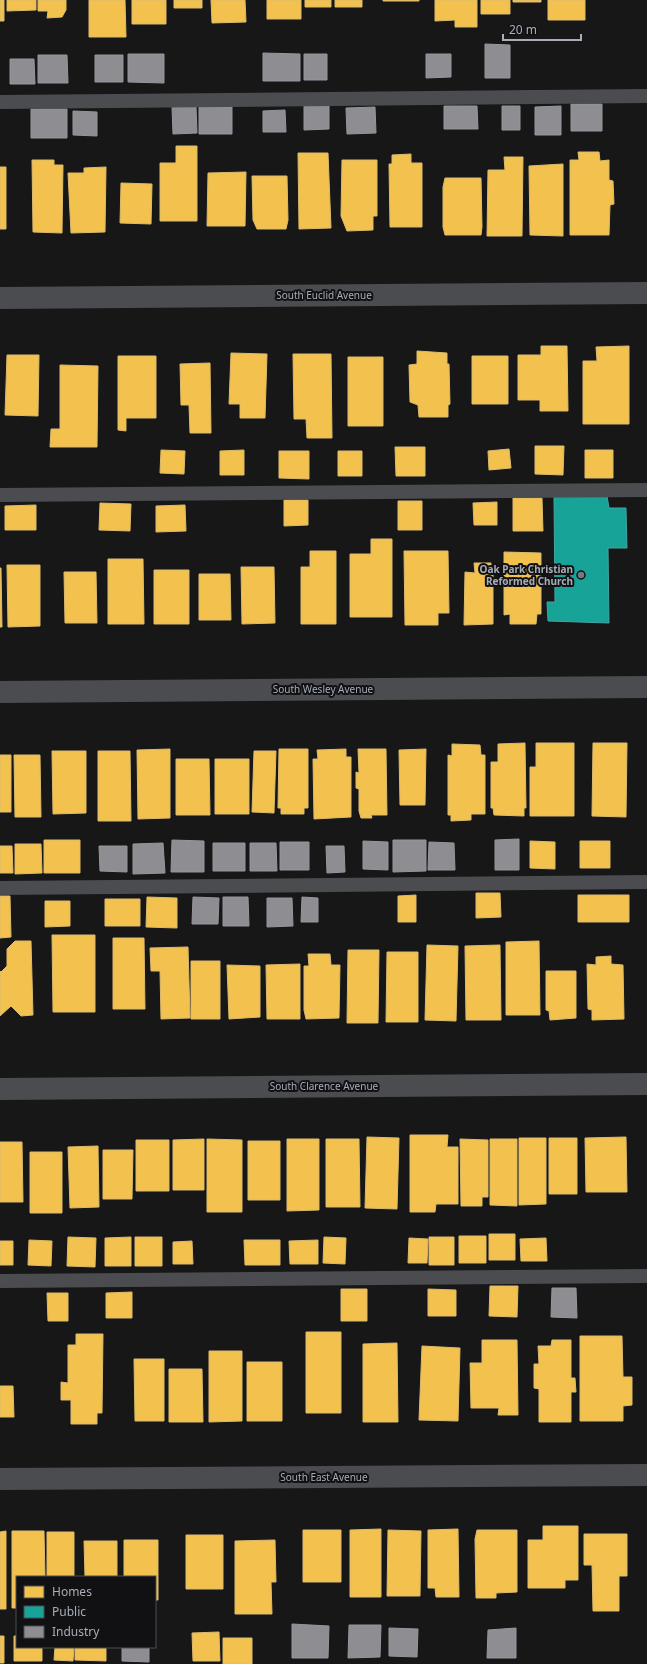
<svg xmlns="http://www.w3.org/2000/svg" width="647" height="1664" viewBox="0 0 647 1664" font-family="'Noto Sans',sans-serif">
	<style>
		.homes { fill: #f2c14e; stroke: #dcbb6e }
		.public { fill: #17a398; stroke: #42a6a2 }
		.industry { fill: #8d8d92; stroke: #95979d }
		.lines { fill: none; stroke-linecap: round; stroke-linejoin: round }
		.lane { stroke: #4b4c50; stroke-width: 14 }
		.street { stroke: #4b4c50; stroke-width: 22 }
		.poi-dot { fill: #757880; stroke: #111113; stroke-width: 1.5 }
		.labels { text-anchor: middle; dominant-baseline: central; stroke-width: 4; stroke-linejoin: round; paint-order: stroke }
		.street-label { font-size: 10px; fill: #a8adb8; stroke: #111113 }
		.poi-label { font-size: 10px; font-weight: bold; fill: #a8adb8; stroke: #111113; text-anchor: end }
	</style>
	<rect width="100%" height="100%" fill="#171717"/>
	<path class="homes" d="M0,0H4V21H0Z
		M7,0H36V10L7,11Z
		M38,0H66V10L62,17L47,18L48,11H38Z
		M89,0H125L126,37H89Z
		M132,0H166V24H132Z
		M174,0H202V8H174Z
		M211,0H245L246,22L212,23Z
		M267,0H301V19H267Z
		M305,0H331V7H305Z
		M335,0H362V7H335Z
		M383,0H419V1H383Z
		M435,0H477V27H455V20L435,21Z
		M481,0H510V14H481Z
		M513,0H541V2H513Z
		M548,0H585V20H548Z
		M176,146H197V221H160V163H176Z
		M578,152H599L600,161L609,160V180L613,181L614,204L610,205L609,235H570V160H579Z
		M298,153H328L331,228L299,229Z
		M411,154V163H422V227H390L389,164H392V155Z
		M504,157H523L522,236H487L488,170H505Z
		M32,160H54V165H63L62,233L33,232Z
		M342,160H377V216H373V230L347,231L341,216Z
		M563,164V236L530,235L529,166Z
		M0,167H6V229H0Z
		M106,167L105,232L71,233L68,173H84V168Z
		M246,172L245,226H207L208,173Z
		M252,176H287L288,220L286,229H257L253,220Z
		M445,178H481L482,227L481,235H445L443,227V187Z
		M121,183L152,184L151,224L120,223Z
		M541,346H567L568,411H540V400H518V355H541Z
		M629,346V424H583V361H597L596,347Z
		M417,351L447,353V364H449L450,404L448,405V417H419L418,405L410,402L409,365L417,364Z
		M231,353L267,354L265,418H240V404H229Z
		M293,354H331L332,438H307L306,419H294Z
		M7,355H39L38,416L5,415Z
		M118,356H156V418H126V431L118,430Z
		M472,356H508V404H472Z
		M348,357H383V426H348Z
		M210,363L211,433H190L189,405H181L180,364Z
		M60,365L98,366L97,447H50L51,429H60Z
		M535,446H564L563,475L535,474Z
		M395,447H425V476H396Z
		M509,449L511,468L489,470L488,451Z
		M161,450L185,451L184,474L160,473Z
		M244,450V475H220V451Z
		M585,450H613V478H585Z
		M279,451H309V479L279,478Z
		M338,451H362V476H338Z
		M513,498H542L543,531H513Z
		M284,500H308V525L284,526Z
		M398,501H422V530H398Z
		M497,502V525H474L473,503Z
		M100,503L131,504L130,531L99,530Z
		M36,505V530H5V506Z
		M185,505L186,531L156,532V506Z
		M371,539H392V617H350V554H371Z
		M310,551H336V624H301V567H310Z
		M404,551H448L449,613H438V625H405Z
		M504,552L541,553V614H537L536,624H510V614L504,615Z
		M108,559H143L144,624H108Z
		M474,563H491V572H493V624L464,625L465,572L475,573Z
		M7,565H40V626L8,627Z
		M241,567H274L275,623L242,624Z
		M0,568H1L2,627H0Z
		M154,570H189V624H154Z
		M64,572H96L97,623H65Z
		M199,574H230L231,620H199Z
		M525,743L526,808H524V816L494,815L493,808H491V762H498V744Z
		M536,743H574V816H530V767H536Z
		M593,743H627L626,817L592,816Z
		M452,744L480,745L481,755H485V814H471V820L451,821V815H448V755L452,756Z
		M170,749V818L138,819L137,750Z
		M279,749H308V808H304V814H281V808H278Z
		M346,749V757H351V817L314,819L313,759H318L317,750Z
		M358,749H386L387,815H371L372,818H361L359,811V789L356,788V772L359,773Z
		M426,749L425,805H400L399,750Z
		M52,751H86V813L53,814Z
		M98,751H130L131,821H98Z
		M254,751H276L274,813L252,812Z
		M0,755H11V812H0Z
		M14,755H40L41,817H15Z
		M176,759H209L210,815H176Z
		M215,759H249V814H215Z
		M44,840H80V873H44Z
		M530,841L555,842V869L530,868Z
		M580,841H610V868H580Z
		M15,844H41L42,873L15,874Z
		M0,846H12L13,873H0Z
		M476,893H500L501,917L476,918Z
		M416,895V922H398V896Z
		M578,895H629V922H578Z
		M0,896H10L11,937L0,938Z
		M147,897L177,898V928L146,927Z
		M105,899H140V926H105Z
		M45,901H70V926L45,927Z
		M52,935H95V1012H53Z
		M113,938H144L145,1009H113Z
		M15,941H31L33,1015L21,1016L11,1006L0,1016V971L1,972L7,966V949Z
		M539,941L540,1015H506V942Z
		M427,945L458,946L456,1021L425,1020Z
		M500,945L501,1020H466L465,946Z
		M188,947L190,1018L161,1019L160,971H151L150,948Z
		M348,950H379L378,1023H347Z
		M387,952H418V1022H386Z
		M308,954H330L331,965H340L339,1018L306,1019L304,1010V966H309Z
		M611,956V964L623,965L624,1019L592,1020V1010L588,1009L587,964L596,965V957Z
		M191,961H220V1019H191Z
		M300,964V1019H267L266,965Z
		M227,965L260,966V1017L229,1019Z
		M546,971H576V1018L550,1020L549,1011L546,1010Z
		M410,1135H448L447,1147H458V1204H436L435,1212H410Z
		M367,1137L399,1138L397,1209L365,1208Z
		M626,1137L627,1192H586L585,1138Z
		M519,1138H546V1204L519,1205Z
		M549,1138H577V1194H549Z
		M204,1139V1190H173V1140Z
		M207,1139L242,1140V1212H207Z
		M287,1139H319V1210L287,1211Z
		M326,1139H359L360,1207H326Z
		M460,1139L488,1140V1197H482V1206H461Z
		M490,1139H517V1206L490,1205Z
		M136,1140H169V1191H136Z
		M248,1141H280V1200H248Z
		M0,1142H22L23,1202H0Z
		M98,1146L99,1207L70,1208L68,1147Z
		M103,1150H133L132,1199H103Z
		M30,1152H62V1213H30Z
		M489,1234H515V1260H489Z
		M459,1236H486V1263H459Z
		M68,1237L96,1238L95,1267L67,1266Z
		M131,1237V1266H105V1238Z
		M135,1237H162V1266H135Z
		M324,1237L346,1238L345,1264L323,1263Z
		M429,1237H454V1265H429Z
		M409,1238L428,1239L427,1263H408Z
		M546,1238L547,1261H521L520,1239Z
		M29,1240L52,1241L51,1266L28,1265Z
		M244,1240H280V1265H245Z
		M318,1240V1264H290L289,1241Z
		M0,1241H13V1265H0Z
		M192,1241L193,1264H173V1242Z
		M490,1286H518L517,1317L489,1316Z
		M341,1289H367V1321H341Z
		M428,1289L456,1290V1316H428Z
		M132,1292V1318H106V1293Z
		M47,1293H68V1321H48Z
		M306,1332H341V1413H306Z
		M76,1334H103L102,1413H97V1424H71V1400H61V1382L68,1383V1345H76Z
		M580,1336H622L623,1377H632V1405L623,1406V1421H580Z
		M482,1340H517L518,1415H498L499,1408H471L470,1363H482Z
		M552,1340H571V1378H575L576,1392H571V1422H539V1389L534,1388V1364H539L538,1346H551Z
		M397,1343L398,1422H363V1344Z
		M422,1346L460,1348L458,1421L419,1420Z
		M209,1351H242V1421L209,1422Z
		M134,1359H164V1421H135Z
		M247,1362H282V1421H247Z
		M169,1369H202L203,1422H169Z
		M0,1386H13L14,1417H0Z
		M543,1526H578V1580H565V1588H528V1540H543Z
		M381,1529V1597H350V1530Z
		M458,1529L459,1597H436L435,1588H428V1530Z
		M303,1530H341V1582H303Z
		M388,1530L421,1531L420,1596H387Z
		M477,1530H517V1592L496,1593V1598H476L475,1539Z
		M6,1531V1609H0V1532Z
		M12,1531H44L45,1577H17V1608H12Z
		M47,1532H74V1577H47Z
		M584,1534H627V1576H619V1611H593L592,1565H584Z
		M186,1535H223V1589H186Z
		M124,1540H158V1600H155V1577H124Z
		M275,1540L276,1582H271L272,1614H235V1541Z
		M84,1541H117V1577H85Z
		M219,1632L220,1661H193L192,1633Z
		M0,1636H4V1663H0Z
		M14,1636H17V1647H42V1661H14Z
		M223,1638H252V1664H223Z
		M55,1647H74L73,1661L54,1660Z
		M75,1647H106V1661L75,1660Z"/>
	<path class="public" d="M607,496L609,508H626L627,548H608L609,623L548,621L547,602H555L554,497Z"/>
	<path class="industry" d="M485,44L510,45V78H485Z
		M263,53L300,54V81H263Z
		M128,54H164V83L128,82Z
		M304,54H327V80H304Z
		M426,54H451V77L426,78Z
		M38,55H67L68,83H38Z
		M95,55H123V82H95Z
		M10,59H34L35,84H10Z
		M329,104V129L304,130V105Z
		M571,104H602V131H571Z
		M444,106H477L478,129H444Z
		M502,106H520V130H502Z
		M561,106V135H535V107Z
		M172,107H196L197,133L173,134Z
		M199,107H232V134H199Z
		M375,107L376,133L347,134L346,108Z
		M31,109H67V138H31Z
		M285,110L286,132H263V111Z
		M73,111L97,112V136L73,135Z
		M519,839V870H495V840Z
		M172,840L204,841V872H171Z
		M393,840H426V871L393,872Z
		M363,841L388,842V870L363,869Z
		M280,842H309V870H280Z
		M429,842L454,843L455,870H428Z
		M163,843L165,873L133,874V844Z
		M213,843H245V871H213Z
		M250,843H276L277,871H250Z
		M99,846H127V872L100,871Z
		M326,846H344L345,872L327,873Z
		M193,897L219,898L218,924H192Z
		M223,897H248L249,926H223Z
		M302,897L318,898V922H301Z
		M267,898H292L293,926L267,927Z
		M552,1288H576L577,1318L551,1317Z
		M292,1624L329,1626L328,1658H292Z
		M349,1625H381L380,1657L348,1658Z
		M389,1628L418,1629L417,1657L389,1656Z
		M516,1628V1658H487L488,1630Z
		M122,1647H149V1662L122,1661Z"/>
	<g class="lines">
		<path class="lane" d="M0,102L647,96
			M0,495L647,490
			M0,888L647,882
			M0,1281L647,1276"/>
		<path class="street" d="M0,298L647,293
			M0,692L647,687
			M0,1089L647,1084
			M0,1479L647,1475"/>
	</g>
	<circle class="poi-dot" cx="581" cy="575" r="4"/>
	<g class="labels">
		<g class="street-label">
			<text x="324" y="295">South Euclid Avenue</text>
			<text x="323" y="689">South Wesley Avenue</text>
			<text x="324" y="1086">South Clarence Avenue</text>
			<text x="324" y="1477">South East Avenue</text>
		</g>
		<g class="poi-label">
			<text x="573" y="569">Oak Park Christian<tspan x="573" dy="12">Reformed Church</tspan></text>
		</g>
	</g>
	<rect x="16" y="1576" width="140" height="72" fill="#111113" stroke="#4d4f55"/>
	<rect x="24" y="1586" width="20" height="12" fill="#f2c14e" stroke="#4d4f55"/>
	<text x="52" y="1596" font-size="12" fill="#a8adb8">Homes</text>
	<rect x="24" y="1606" width="20" height="12" fill="#17a398" stroke="#4d4f55"/>
	<text x="52" y="1616" font-size="12" fill="#a8adb8">Public</text>
	<rect x="24" y="1626" width="20" height="12" fill="#8d8d92" stroke="#4d4f55"/>
	<text x="52" y="1636" font-size="12" fill="#a8adb8">Industry</text>
	<path d="M503 34v6h78v-6" fill="none" stroke="#a8adb8" stroke-width="2"/>
	<text x="509" y="34" font-size="12" fill="#a8adb8" stroke="#111113" stroke-width="3" paint-order="stroke">20 m</text>
</svg>
